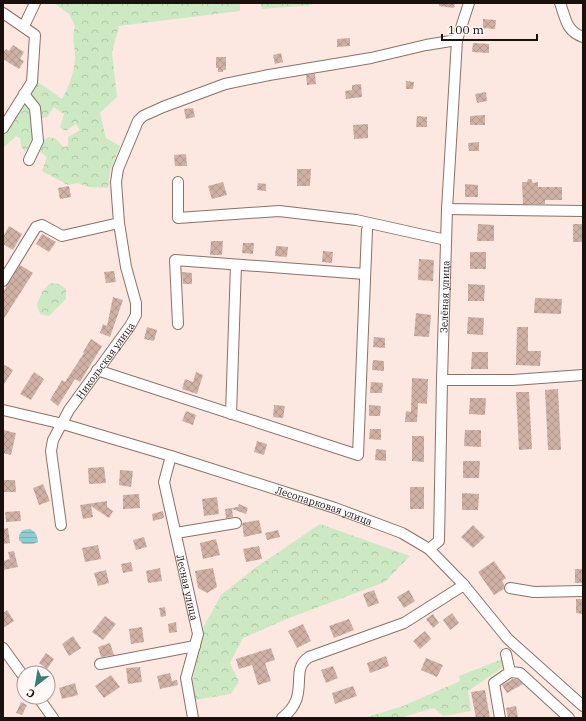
<svg xmlns="http://www.w3.org/2000/svg" width="586" height="721" viewBox="0 0 586 721" font-family="'IBM Plex Serif',serif">
	<style>
		.forest { fill: url(#forest-crowns) }
		.water { fill: url(#water-rules) }
		.building { fill: url(#building-cross-hatch) }
		.lines { fill: none; stroke-linecap: round; stroke-linejoin: round }
		.minor-casing { stroke: #8d7066; stroke-width: 12 }
		.minor { stroke: #fff; stroke-width: 10 }
		.labels { text-anchor: middle; dominant-baseline: central; stroke-width: 3.5; stroke-linejoin: round; paint-order: stroke }
		.street-label { font-size: 10px; fill: #1a100c; stroke: #fff8f6 }
	</style>
	<defs>
		<pattern id="forest-crowns" width="20" height="18" patternUnits="userSpaceOnUse"><rect width="20" height="18" fill="#cce9c3"/><path d="M2 6a3 3 0 1 1 6 0M12 15a3 3 0 1 1 6 0" fill="none" stroke="#afc7a6"/></pattern>
		<pattern id="water-rules" width="6" height="5" patternUnits="userSpaceOnUse"><rect width="6" height="5" fill="#8dcccf"/><path d="M0 2.5h6" fill="none" stroke="#79aeb1"/></pattern>
		<pattern id="building-cross-hatch" width="8" height="8" patternUnits="userSpaceOnUse"><rect width="8" height="8" fill="#cfb0a5"/><path d="M0 0l8 8M0 8l8-8" fill="none" stroke="#b1968d"/></pattern>
	</defs>
	<rect width="100%" height="100%" fill="#fce8e1"/>
	<path class="forest" d="M54,3H240V11L119,26L112,52L117,97L100,113L106,138L120,146L110,171L108,188L89,187L77,183L68,185L42,171L47,157L40,152L41,141L49,137L56,139L63,147L68,146V137L80,130L76,124L66,131L60,128L64,114L54,107L47,117L32,121L35,136L25,152L21,146L20,138L16,136L3,148V135L38,82L62,99C69,87 75,70 75,57C75,42 71,41 75,26L69,14Z
		M260,3H312V5L262,9Z
		M50,283L59,284L66,289V299L49,316L40,314L37,305L42,292Z
		M320,524L410,556L385,582L289,618L243,638L230,663L239,682L231,694L194,700L190,693L204,626L221,595L255,568Z
		M502,659L505,666L468,691L471,711L443,716L434,708L399,718H364L403,706L460,681L459,676Z"/>
	<path class="water" d="M30,529C36,532 37,535 38,542L33,544H23L19,540V535L23,530Z"/>
	<path class="building" d="M439,3H455L454,8L439,6Z
		M483,19L496,20L495,29L483,28Z
		M350,38V46L337,47V39Z
		M473,43L489,44V53L472,52Z
		M13,45L24,52L20,59L24,61L19,69L3,59V53L6,49L9,51Z
		M281,53L283,62L275,64L273,55Z
		M216,57H226V70H223V72H218V68H216Z
		M315,74L316,84L307,85L306,75Z
		M406,81L414,82L413,89H406Z
		M361,84L362,97L346,99L345,91L352,90V85Z
		M486,92L487,101L477,103L475,94Z
		M193,108L195,117L186,119L184,109Z
		M485,115V125H470V116Z
		M417,116L427,117V127H416Z
		M368,124V138L354,139L353,125Z
		M479,142V151H469L468,143Z
		M186,154L187,166H175L174,155Z
		M297,169H311L310,186H297Z
		M528,179H531L533,183L538,182V187H562V200H545V204H523L522,182H527Z
		M223,182L227,195L212,199L208,186Z
		M258,183L266,184V191L257,190Z
		M465,184L478,185V197H465Z
		M69,186L71,197L60,199L58,188Z
		M478,224L494,225V241H477Z
		M573,224H583V242H573Z
		M9,226L22,234L13,250L3,244V237Z
		M42,234L56,242L49,252L36,244Z
		M211,241H223L222,255H210Z
		M243,243H254L253,254L242,253Z
		M276,246L288,247L287,257L275,256Z
		M323,251L333,252L332,263L322,262Z
		M470,252H486V269H470Z
		M419,259L434,260L433,281L418,280Z
		M20,265L33,273L3,320V292Z
		M114,271L116,282L106,283L104,272Z
		M182,272L192,273V284H183Z
		M468,284L485,285L484,301H468Z
		M113,297L123,300L110,337L100,333L103,324L107,326Z
		M535,298L562,299L561,314L534,313Z
		M416,313L431,315L429,337L414,336Z
		M468,317L484,318L483,335L467,334Z
		M147,327L157,330L154,341L144,339Z
		M517,327H528V351H541L540,366L516,365Z
		M374,337L385,338V348L373,347Z
		M91,339L102,346L80,382L75,379L58,406L50,400L62,380L65,382L84,353L83,352Z
		M472,352H488V369H471Z
		M373,360L384,361V371L372,370Z
		M3,364L13,370L3,386Z
		M34,372L44,379L31,400L20,394Z
		M196,372L203,375L197,394L182,389L185,379L193,382Z
		M412,378L428,379L427,404L418,403L417,422H405L406,411L411,412Z
		M371,382L383,383L382,393H370Z
		M558,389L561,450H548L545,390Z
		M516,392H529L532,449L519,450Z
		M470,398H486L485,415L469,414Z
		M274,405L285,406L283,418L273,417Z
		M369,405L381,406L380,416H369Z
		M186,411L196,415L193,425L182,421Z
		M370,429H381V440L369,439Z
		M3,430L16,433L11,455L3,453Z
		M465,430H481V447L464,446Z
		M412,436H424V462L412,461Z
		M257,441L267,444L264,455L254,452Z
		M376,449L386,450V461L375,460Z
		M463,461H480L479,478H463Z
		M104,467L106,483L89,484L88,468Z
		M120,470L133,471L131,487L119,485Z
		M3,480H15L16,492H3Z
		M43,484L50,501L39,505L33,488Z
		M410,487H424V509H410Z
		M462,493L479,494L478,510H462Z
		M139,494L140,508L123,509V495Z
		M217,497L219,514L204,516L202,499Z
		M107,501V507L113,511L109,518L91,506L93,517L83,519L80,505Z
		M239,504L248,508L246,514L232,509L233,517L226,518L225,509L238,507Z
		M20,511L21,521L6,522L5,512Z
		M163,511L164,518L153,521L152,514Z
		M259,520L262,533L244,537L242,523Z
		M473,525L485,537L473,548L461,537Z
		M8,528L10,543L3,544V529Z
		M278,530L280,537L267,540L265,533Z
		M144,537L147,547L136,550L133,540Z
		M216,539L220,555L203,559L200,543Z
		M98,545L101,559L85,562L82,548Z
		M259,546L262,559L246,562L243,549Z
		M14,551L18,567L3,570V561L10,559L8,552Z
		M494,561L506,578L502,581L504,585V589L494,595L478,572Z
		M131,562L133,571L123,573L121,564Z
		M160,568L162,581L148,583L146,571Z
		M213,568L217,587L207,593L198,588L195,571Z
		M575,569H583V583H575Z
		M106,570L109,583L98,586L94,573Z
		M374,590L379,603L368,607L363,594Z
		M409,590L415,601L404,608L397,597Z
		M576,599H583V614L576,613Z
		M165,607L166,616L161,617L159,608Z
		M7,610L14,621L3,628V613Z
		M452,613L459,623L450,630L443,620Z
		M433,614L439,623L433,628L426,619Z
		M105,616L116,624L103,640L92,632Z
		M349,619L354,630L334,638L329,626Z
		M176,622L177,632L169,633L168,624Z
		M303,624L311,641L297,648L288,631Z
		M142,627L144,642L131,644L129,629Z
		M425,631L431,639L420,649L413,641Z
		M73,636L81,648L69,656L62,644Z
		M110,643L114,655L101,657L98,647Z
		M271,648L275,660L265,663L271,681L258,685L252,665L239,669L236,659Z
		M46,653L54,659L47,669L39,663Z
		M386,656L389,666L370,673L367,663Z
		M426,658L443,665L437,677L421,670Z
		M333,666L338,678L326,683L321,670Z
		M140,667L142,682L128,684L126,668Z
		M170,673L172,681L177,680L178,685L160,689L157,676Z
		M111,675L120,687L104,698L95,686Z
		M513,679H517L523,684L507,693L502,685Z
		M75,683L78,695L62,699L59,688Z
		M353,686L357,696L335,704L332,693Z
		M485,690L490,718H476L471,692Z
		M21,702L27,705L22,715L16,713Z
		M516,706L518,718H508L506,708Z"/>
	<g class="lines">
		<g class="minor-casing">
			<g id="minor">
				<path d="M560,3C566,19 566,31 583,37"/>
				<path d="M3,13L35,35L32,82L3,128"/>
				<path d="M24,26L35,3"/>
				<path d="M24,94L35,108L38,141L29,160"/>
				<path d="M178,182V218L279,211L356,220L446,240"/>
				<path d="M447,209L583,211"/>
				<path d="M3,281L36,227L42,225L62,236L119,223"/>
				<path d="M178,324L175,260L365,274"/>
				<path d="M97,370L358,455L367,230"/>
				<path d="M442,380H513L583,375"/>
				<path id="s1" d="M3,410L63,424L171,456L335,508L402,533L429,549L464,585L508,639L583,706"/>
				<path d="M231,414L236,265"/>
				<path id="s2" d="M171,456L164,482L198,634L186,678L193,718"/>
				<path id="s3" d="M61,525L51,451L53,440L69,410L130,326L136,315V303L126,267L119,223L116,182L118,169L138,121L143,116L163,107L225,84L269,75L371,58L426,45L457,40"/>
				<path d="M176,533L236,523"/>
				<path id="s4" d="M429,549L439,541L442,380L447,209L457,40L469,3"/>
				<path d="M510,588L534,592L583,591"/>
				<path d="M3,648L24,677"/>
				<path d="M100,664L195,646"/>
				<path d="M510,672L520,673L569,718"/>
				<path d="M38,697L53,718"/>
				<path d="M282,718C312,695 288,671 309,657L404,623L464,585"/>
				<path d="M500,718L494,683L510,672L506,654"/>
			</g>
		</g>
		<use href="#minor" class="minor"/>
	</g>
	<g class="labels">
		<g class="street-label">
			<text stroke="none"><textPath href="#s4" startOffset="257">Зелёная улица</textPath></text>
			<text stroke="none"><textPath href="#s3" startOffset="181">Никольская улица</textPath></text>
			<text stroke="none"><textPath href="#s1" startOffset="335">Лесопарковая улица</textPath></text>
			<text stroke="none"><textPath href="#s2" startOffset="135">Лесная улица</textPath></text>
		</g>
	</g>
	<rect width="586" height="721" fill="none" stroke="#1a100c" stroke-width="8"/>
	<g transform="translate(36 685) rotate(211)"><circle r="19" fill="#fff8f6" stroke="#a39b98"/>
	<path d="M0-3L7 15L0 10L-7 15Z" fill="#3a7e72"/>
	<text y="-6" font-size="11" font-weight="bold" text-anchor="middle" fill="#1a100c">С</text>
	</g>
	<path d="M442 34v6h95v-6" fill="none" stroke="#1a100c" stroke-width="2"/>
	<text x="448" y="34" font-size="12" fill="#1a100c" stroke="#fff8f6" stroke-width="3" paint-order="stroke">100 m</text>
</svg>
